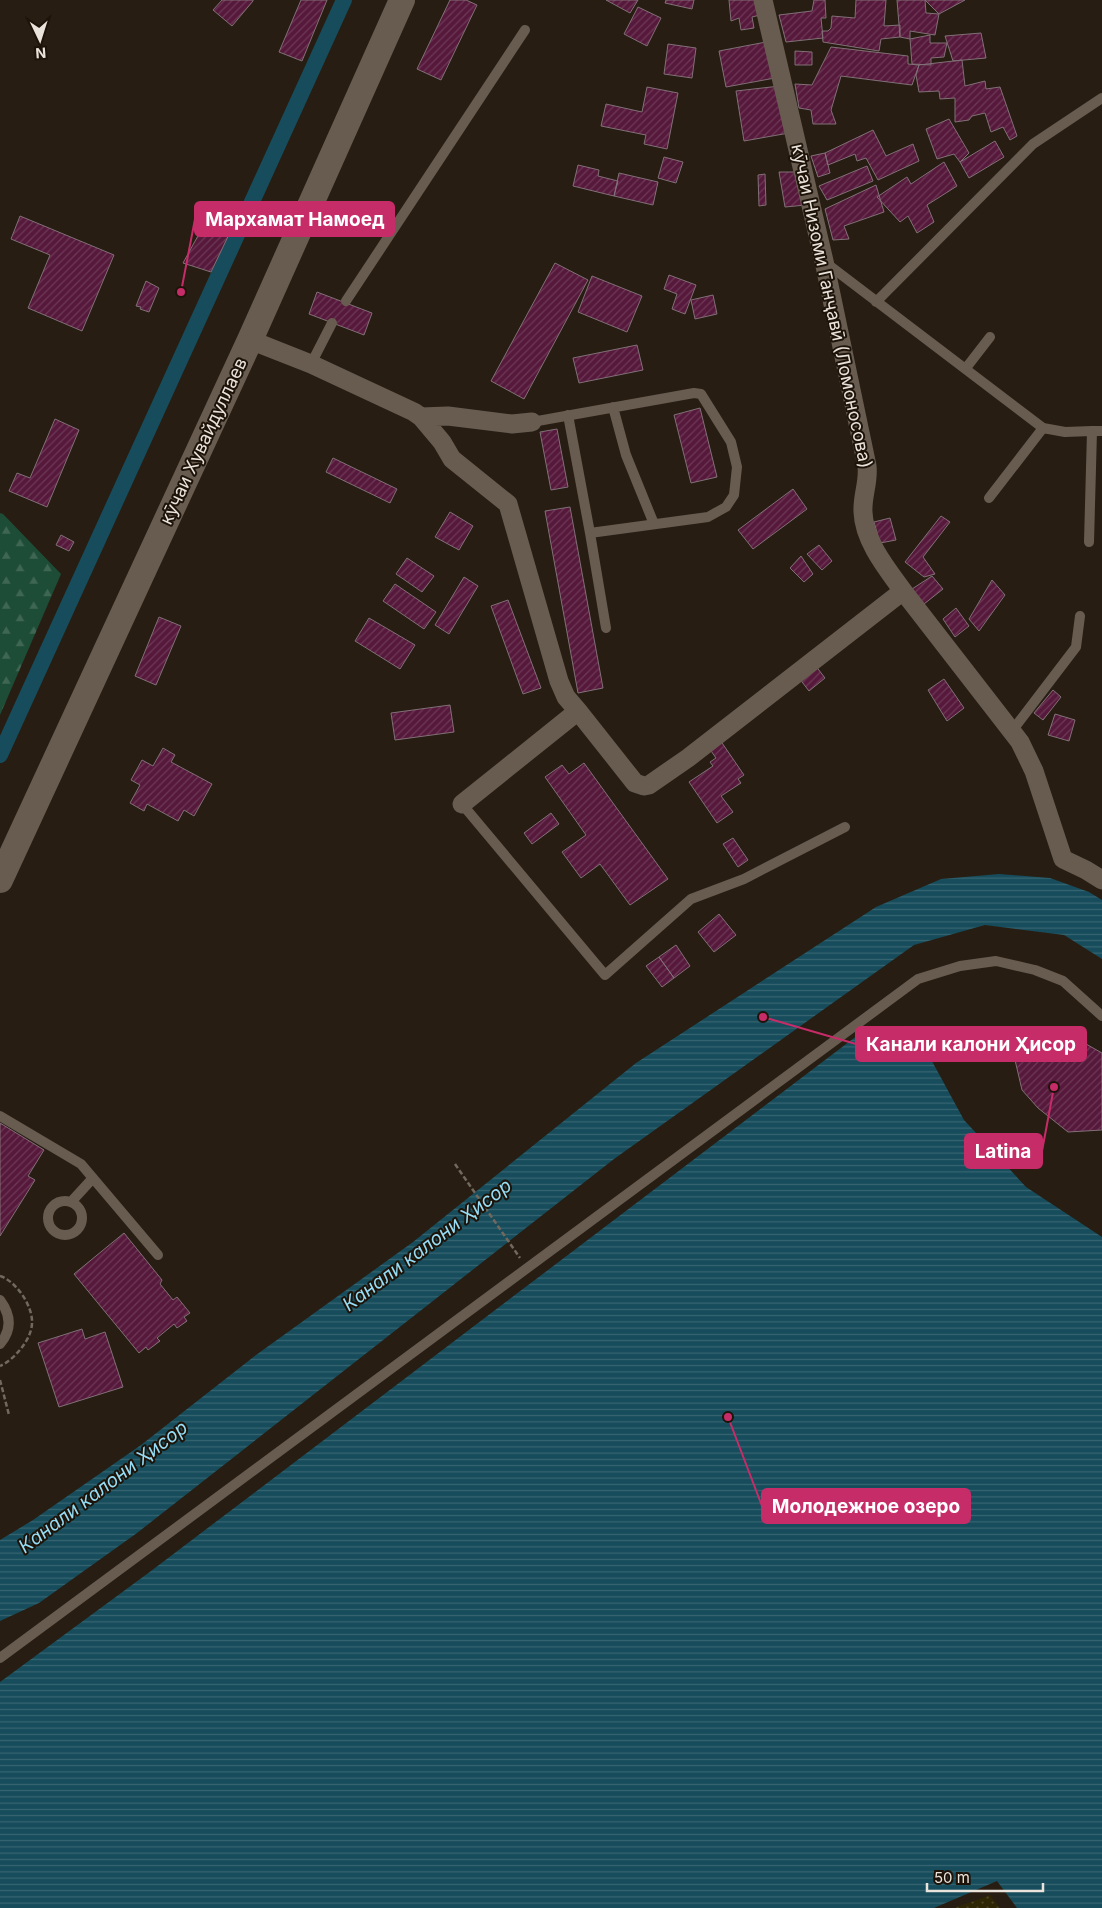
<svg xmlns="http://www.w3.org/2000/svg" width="1102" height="1908" viewBox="0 0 1102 1908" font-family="Inter,sans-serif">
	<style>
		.forest { fill: url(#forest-firs) }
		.sand { fill: url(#sand-dots) }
		.water { fill: url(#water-rules) }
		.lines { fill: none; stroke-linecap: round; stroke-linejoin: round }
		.canal { stroke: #164c5b; stroke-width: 16 }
		.building { fill: url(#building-hatch); stroke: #817077 }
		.path { stroke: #71685e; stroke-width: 2.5; stroke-dasharray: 5 2.5; stroke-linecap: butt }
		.lane { stroke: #685c50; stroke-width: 10 }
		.street { stroke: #685c50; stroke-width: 19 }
		.secondary { stroke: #685c50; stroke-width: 26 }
		.labels { text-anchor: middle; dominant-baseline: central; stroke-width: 4; stroke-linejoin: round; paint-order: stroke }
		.street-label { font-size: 18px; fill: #eae3dc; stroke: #1d1309 }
		.water-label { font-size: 19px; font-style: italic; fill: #95dcf4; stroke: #1d1309 }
		.leader { fill: none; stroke: #c62c68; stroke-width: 2 }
		.callout-dot { fill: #c62c68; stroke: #1d1309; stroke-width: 2 }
		.callout { fill: #c62c68; stroke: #c62c68; stroke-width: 2 }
		.callout-label { font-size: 19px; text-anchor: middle; font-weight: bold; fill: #fff }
	</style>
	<defs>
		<pattern id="forest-firs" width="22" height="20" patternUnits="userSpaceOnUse" patternTransform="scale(1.25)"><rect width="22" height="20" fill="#1d4c37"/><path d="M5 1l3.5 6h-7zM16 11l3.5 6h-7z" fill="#3e6653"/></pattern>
		<pattern id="sand-dots" width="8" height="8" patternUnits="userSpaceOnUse" patternTransform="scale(1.25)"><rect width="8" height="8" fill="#2e2504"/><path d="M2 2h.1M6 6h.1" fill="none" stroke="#4c4428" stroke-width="1.8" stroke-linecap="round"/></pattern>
		<pattern id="water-rules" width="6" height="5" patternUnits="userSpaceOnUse" patternTransform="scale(1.25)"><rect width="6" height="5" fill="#164c5b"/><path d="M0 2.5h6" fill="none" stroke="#386672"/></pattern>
		<pattern id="building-hatch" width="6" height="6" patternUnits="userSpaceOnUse" patternTransform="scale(1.25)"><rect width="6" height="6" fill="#56183b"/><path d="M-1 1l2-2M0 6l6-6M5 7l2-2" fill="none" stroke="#6e3957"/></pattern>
	</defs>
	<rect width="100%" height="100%" fill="#271d12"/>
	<path class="forest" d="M0,513L3,514L61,574L0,715Z"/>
	<path class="sand" d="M990,1895L1000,1908H954Z"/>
	<path class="water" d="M999,874L1050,878L1089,892L1102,900V959L1064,935L985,925L914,945L614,1159L137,1533L39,1603L0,1621V1540L33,1520L141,1445L256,1355L413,1242L636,1063L876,907L941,879Z
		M888,1027L921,1041L964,1120L1026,1187L1102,1237V1908H1017L997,1881L934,1908H0V1682L151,1571L858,1035Z"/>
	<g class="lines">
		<path class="canal" d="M0,755L344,0"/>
	</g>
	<path class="building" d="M222,0H253V1L232,26L213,10Z
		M301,0H327L302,61L279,52Z
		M450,0H466L477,5L441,80L417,69Z
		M606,0H638L630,13Z
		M666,0H694L692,9L665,3Z
		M729,0H756L760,15L752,17L754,28L741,30L739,18L731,21Z
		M814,0H825L826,18H821L823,38L786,42L779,15L812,11Z
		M856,0H886L884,26L900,25V37L881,39L879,51L823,42L822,31H828L831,28L832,16L855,18Z
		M897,0H925L926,13L939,14L935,35L910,31V39L900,37Z
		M925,0H965L939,14Z
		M638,7L661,18L647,46L624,34Z
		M981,33L986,58L953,61L945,36Z
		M930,35V43H947L944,57L931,58V65L912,64L910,39Z
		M766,42L775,78L726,87L719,51Z
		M668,44L696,48L692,78L664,74Z
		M831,47L908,56V64L919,65L912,85L841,76L831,110L836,124H813L811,110L799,108L795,84L812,85Z
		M795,51L812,52V65H795Z
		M962,60L965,86L985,81L986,89L1000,87L1017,136L1010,140L1003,127L991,132L985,113L972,116L969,120L955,122V98L940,99L939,91L919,92L916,75L919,65Z
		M780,86L789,133L744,141L736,91Z
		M647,87L678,93L667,149L644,144L646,135L601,126L606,104L642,112Z
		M949,119L969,153L960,162L954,154L937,159L926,129Z
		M873,130L886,156L913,144L919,161L878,180L866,158L857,161L855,154L828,165L825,153Z
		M995,141L1004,157L969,178L960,162Z
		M825,153L830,173L818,177L811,156Z
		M664,157L683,162L676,183L658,178Z
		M944,162L957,186L927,205L934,222L917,233L908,216L900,222L877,197L907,177L911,184Z
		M578,165L599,170L598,176L618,181L614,196L573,186Z
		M867,166L873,181L827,200L819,186Z
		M779,172H799L806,205L785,207Z
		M619,173L658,182L653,205L614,196Z
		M765,174L766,205L759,206L758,175Z
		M876,185L884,212L844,226L849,239L833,240L825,209Z
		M210,214L234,224L211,272L183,263Z
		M20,216L114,255L82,331L28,308L50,255L11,239Z
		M555,263L588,280L524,399L491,381Z
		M669,275L696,285L685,314L672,309L677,294L664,289Z
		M592,276L642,296L627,332L578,312Z
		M146,281L159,288L149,312L140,309L141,307L136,306Z
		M317,292L372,313L364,335L309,314Z
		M713,295L717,314L695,319L691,300Z
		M637,345L643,370L579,383L573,358Z
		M700,408L717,477L691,483L674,415Z
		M55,419L79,430L47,507L9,491L17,473L30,478Z
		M557,429L568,487L551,490L540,432Z
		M333,458L397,489L390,503L326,472Z
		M793,489L807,509L753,549L738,530Z
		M570,507L603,688L578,693L545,511Z
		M450,512L473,526L459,550L435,537Z
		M941,516L950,522L923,557L935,574L924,577L905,562Z
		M890,518L896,540L880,543L874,522Z
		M61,535L74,542L69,551L56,545Z
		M819,545L832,561L822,570L807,554Z
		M801,556L813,574L804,582L790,568Z
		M407,558L434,576L422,592L396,574Z
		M932,576L943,589L924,604L912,589Z
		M464,577L478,586L449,634L435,625Z
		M992,580L1005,595L979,631L969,619Z
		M395,584L436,612L424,629L383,601Z
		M508,600L541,688L523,694L491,606Z
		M956,608L969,626L955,637L943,619Z
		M159,617L181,626L156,685L135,676Z
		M369,618L415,645L400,669L355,641Z
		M815,665L825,678L809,691L799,678Z
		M944,679L964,708L947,721L928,690Z
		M1053,690L1061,697L1043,720L1034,713Z
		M450,705L454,732L395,740L391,713Z
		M1055,714L1075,720L1069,741L1048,735Z
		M720,740L744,775L738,779L741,783L721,796L733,812L717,823L689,782L713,766L710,762L716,758L709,748Z
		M163,748L175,755L171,762L212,784L194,816L184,810L178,821L147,804L144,811L130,803L140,785L131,780L142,760L153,766Z
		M584,763L668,879L630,905L600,864L581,878L562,852L586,835L545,777L562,765L569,774Z
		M551,813L559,824L532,844L524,833Z
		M733,838L748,860L738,867L723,844Z
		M719,914L736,935L714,952L698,932Z
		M676,945L690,966L674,978L659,957Z
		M659,957L674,978L662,987L646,966Z
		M1045,1029L1077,1039L1102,1053V1130L1068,1132L1038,1108L1022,1090L1015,1060L1016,1037L1023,1030Z
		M0,1123L44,1150L28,1176L35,1180L0,1236Z
		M124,1233L162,1280L160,1284L173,1300L177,1297L190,1313L184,1317L187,1321L177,1328L174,1324L157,1338L160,1341L148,1350L146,1347L139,1353L74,1274Z
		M82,1329L85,1339L105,1332L123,1387L59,1407L38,1343Z"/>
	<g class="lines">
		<path class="path" d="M455,1164L520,1258
			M0,1276C16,1281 33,1306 32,1323C32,1339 14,1360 0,1366
			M0,1380L9,1415"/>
		<path class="lane" d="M826,263L1043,428L1065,432L1092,431
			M346,301L525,30
			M876,302L1033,144L1102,98
			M311,364L332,323
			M966,368L990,337
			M613,407L626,455L654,524
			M532,422L694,393L701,394L731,442L737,467L734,495L726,507L708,517L590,533L568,415
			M989,498L1043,428
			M590,533L606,628
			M1089,542L1092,431H1102
			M1012,731L1076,647L1080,616
			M462,804L605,975L691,899L744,879L845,827
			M0,1116L81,1164L158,1255
			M48 1218a17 17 0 1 1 34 0a17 17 0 1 1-34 0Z
			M71,1202L93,1178
			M0,1300C11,1315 12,1330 0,1344
			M0,1658L918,979L960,966L996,961L1035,970L1063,981L1102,1016"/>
		<path class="street" d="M763,0L824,261L867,466C869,482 862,496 863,512C864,541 887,569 903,591L1020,742L1034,771L1063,859L1086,870L1102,880
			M250,340L311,364L414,412L421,417L442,442L452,459L508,504L559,681L566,697L578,711L462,804
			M421,417L448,416L512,424L532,422
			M578,711L635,783L644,786L649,785L688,758L903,591"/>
		<path class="secondary" d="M0,880L250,340L402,0"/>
	</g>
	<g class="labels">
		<g class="street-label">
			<text transform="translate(832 306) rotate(78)">кӯчаи Низоми Ганҷавӣ (Ломоносова)</text>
			<text transform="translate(203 441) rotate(-65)">кӯчаи Хувайдуллаев</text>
		</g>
		<g class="water-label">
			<text transform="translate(427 1245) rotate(-37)">Канали калони Ҳисор</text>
			<text transform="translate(103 1487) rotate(-37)">Канали калони Ҳисор</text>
		</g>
	</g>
	<path class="leader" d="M181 292L195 219M763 1017L856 1044M1054 1087L1042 1151M728 1417L762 1506"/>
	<g class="callout-dot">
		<circle cx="181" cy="292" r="5"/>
		<circle cx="763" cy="1017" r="5"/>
		<circle cx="1054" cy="1087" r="5"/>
		<circle cx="728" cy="1417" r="5"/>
	</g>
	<g class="callout">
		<rect x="195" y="202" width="199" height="34" rx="5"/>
		<rect x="856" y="1027" width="230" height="34" rx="5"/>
		<rect x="965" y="1134" width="77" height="34" rx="5"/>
		<rect x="762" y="1489" width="208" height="34" rx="5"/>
	</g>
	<g class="callout-label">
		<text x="295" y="226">Мархамат Намоед</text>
		<text x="971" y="1051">Канали калони Ҳисор</text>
		<text x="1003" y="1158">Latina</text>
		<text x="866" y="1513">Молодежное озеро</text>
	</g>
	<g transform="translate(40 40) rotate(176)" stroke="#1d1309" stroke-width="4" paint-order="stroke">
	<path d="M0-4L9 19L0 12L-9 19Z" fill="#eae3dc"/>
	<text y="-8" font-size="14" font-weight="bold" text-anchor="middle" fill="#eae3dc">N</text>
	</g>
	<path d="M927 1883v8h116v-8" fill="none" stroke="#eae3dc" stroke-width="2.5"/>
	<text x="934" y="1883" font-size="15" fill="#eae3dc" stroke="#1d1309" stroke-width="4" paint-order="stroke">50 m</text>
</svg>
